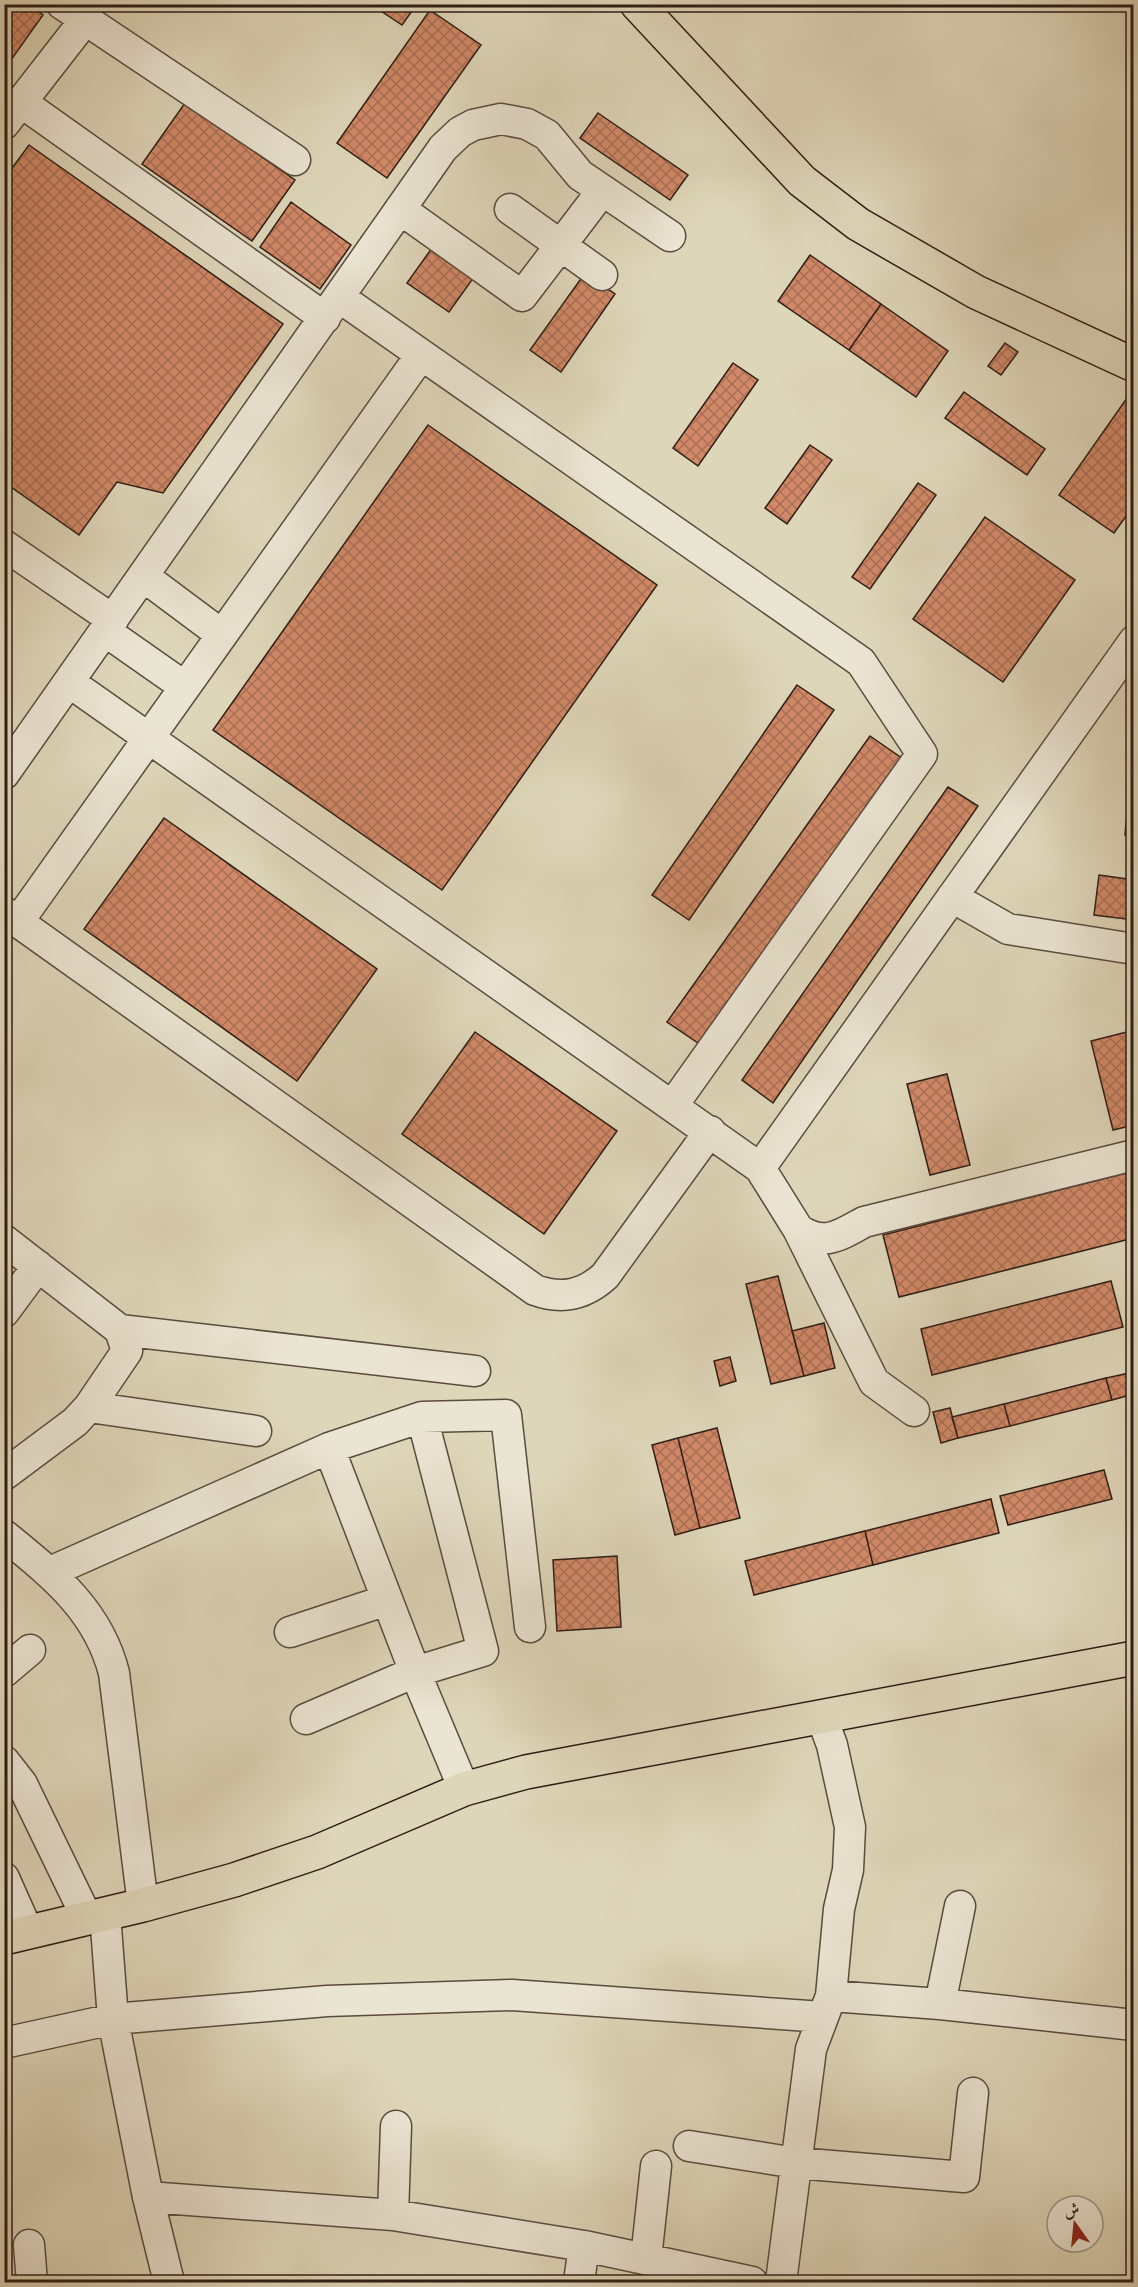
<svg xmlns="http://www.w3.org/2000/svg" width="1138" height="2287" viewBox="0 0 1138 2287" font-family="Alegreya,Amiri,serif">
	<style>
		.building { fill: url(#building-cross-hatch); stroke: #2e1d15; stroke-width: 1.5 }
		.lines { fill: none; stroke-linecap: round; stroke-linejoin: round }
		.minor-casing { stroke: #5a4b3e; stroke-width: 33 }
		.major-casing { stroke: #2e1d15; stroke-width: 36 }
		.minor { stroke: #eae4d2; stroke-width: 30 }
		.major { stroke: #ded6b9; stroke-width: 33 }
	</style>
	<defs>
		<pattern id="building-cross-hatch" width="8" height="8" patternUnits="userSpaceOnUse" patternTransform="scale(1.5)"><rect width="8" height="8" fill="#d18968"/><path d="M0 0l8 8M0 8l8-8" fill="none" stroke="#aa6f54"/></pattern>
	</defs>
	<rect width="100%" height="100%" fill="#ded6b9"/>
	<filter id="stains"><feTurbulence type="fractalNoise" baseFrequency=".00333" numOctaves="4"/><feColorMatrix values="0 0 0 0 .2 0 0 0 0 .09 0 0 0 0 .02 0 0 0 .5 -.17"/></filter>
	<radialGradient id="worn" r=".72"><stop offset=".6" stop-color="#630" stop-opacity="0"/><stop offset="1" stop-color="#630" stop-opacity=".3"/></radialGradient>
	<path class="building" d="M4,4H28L43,15L11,60L4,55Z
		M386,4H417L402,25L381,11Z
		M430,10L481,45L387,178L337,143Z
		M185,103L295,180L252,241L142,164Z
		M598,113L688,175L670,200L580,138Z
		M29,145L283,324L163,493L117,482L79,535L4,482V179Z
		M291,202L351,245L320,289L260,247Z
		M432,248L474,277L449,312L407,283Z
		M810,255L881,304L849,350L778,301Z
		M585,273L615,294L561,372L530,350Z
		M881,304L948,351L916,397L849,350Z
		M1005,343L1018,352L1001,375L988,366Z
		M733,363L758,380L698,466L673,448Z
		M964,392L1045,449L1027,475L945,418Z
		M1127,398L1134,402V505L1114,533L1059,495Z
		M428,425L657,585L442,890L213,730Z
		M810,445L832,460L787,524L765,508Z
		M918,483L936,495L870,589L852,577Z
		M985,517L1075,580L1003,682L913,619Z
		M797,685L834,710L689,920L652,895Z
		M870,736L903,759L701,1045L667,1022Z
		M948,787L978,806L773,1103L742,1080Z
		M1128,801H1134V835H1125Z
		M164,818L377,969L297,1081L84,929Z
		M1099,875L1134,880V920L1094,915Z
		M1131,1031L1134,1042V1125L1113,1130L1091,1041Z
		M475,1032L617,1131L544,1234L402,1134Z
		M947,1074L970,1165L930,1175L907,1084Z
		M1134,1171V1238L899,1297L883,1235Z
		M778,1276L804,1376L771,1384L746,1284Z
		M1111,1281L1123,1327L932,1375L921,1329Z
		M824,1323L835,1368L804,1376L792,1331Z
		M730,1357L736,1381L720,1386L714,1361Z
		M1134,1372V1394L1112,1400L1106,1378Z
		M1106,1378L1112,1400L1010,1426L1004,1404Z
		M1004,1404L1010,1426L958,1438L952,1417Z
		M950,1408L958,1438L941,1443L933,1412Z
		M717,1428L740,1518L700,1528L678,1438Z
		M678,1438L700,1528L675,1535L652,1445Z
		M1104,1470L1112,1499L1008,1525L1000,1496Z
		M991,1499L999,1533L873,1565L865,1531Z
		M865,1531L873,1565L754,1595L745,1561Z
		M617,1556L621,1627L557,1631L553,1560Z"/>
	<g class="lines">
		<g class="minor-casing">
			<path id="minor" d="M62,4L295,160
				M21,102L325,318
				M4,124L85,20
				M400,209L522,296L602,191
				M510,209L602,275
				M339,297L861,662L922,754L673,1105
				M4,545L113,620
				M143,576L222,635
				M105,631L185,687
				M69,682L760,1168L1134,641
				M4,774L443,148L460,132L473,125L501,119L527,124L547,135L580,175L670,236
				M952,897L1008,929L1134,949
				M4,912L535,1290C562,1300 584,1295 605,1276L710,1131
				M18,922L421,355
				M760,1168L798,1229L874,1382L914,1411
				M798,1229C824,1247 839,1236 864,1222L1134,1155
				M4,1240L120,1330L475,1371
				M4,1312L38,1266
				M89,1407L256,1431
				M329,1448L415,1672L464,1789
				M4,1475L75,1422L89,1407L127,1351L120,1330
				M4,1535C53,1575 98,1610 114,1673L143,1905
				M50,1572L329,1448L422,1417L506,1415L530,1627
				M290,1632L387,1600
				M4,1672L30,1650
				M306,1719L415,1672L483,1651L422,1417
				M4,1761L22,1784L87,1918
				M4,1878L28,1932
				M105,1914L113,2019L148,2197L169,2282
				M831,1996L940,2004L1134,2025
				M940,2004L960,1906
				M4,2043L113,2019L327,2001L512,1995L823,2017
				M689,2146L796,2163L964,2177L973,2093
				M148,2197L393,2215L584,2246L752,2282
				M393,2215L396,2126
				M29,2245L32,2282
				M646,2259L656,2166
				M579,2282L584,2246
				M781,2282L811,2049L831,1996L839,1909L848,1870L850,1827L832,1745L822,1718"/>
		</g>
		<g class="major-casing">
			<path id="major" d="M637,4L802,181L858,224L976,292L1134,365
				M4,1938L143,1905L234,1880L317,1852L464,1789L526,1772L1134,1658"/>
		</g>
		<use href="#minor" class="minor"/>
		<use href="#major" class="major"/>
	</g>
	<rect width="1138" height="2287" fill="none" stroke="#ded6b9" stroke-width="24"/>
	<rect x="6" y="6" width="1126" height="2275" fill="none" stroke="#2e1d15" stroke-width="3"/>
	<rect x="12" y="12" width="1114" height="2263" fill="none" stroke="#2e1d15" stroke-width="1.5"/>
	<g transform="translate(1075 2224) rotate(345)"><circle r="28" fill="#eae4d2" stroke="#9f9486" stroke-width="1.5"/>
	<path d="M0-4.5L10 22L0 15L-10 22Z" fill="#8f2418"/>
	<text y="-9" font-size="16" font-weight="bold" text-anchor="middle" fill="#2e1d15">ش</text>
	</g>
	<rect width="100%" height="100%" filter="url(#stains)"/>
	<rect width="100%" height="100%" fill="url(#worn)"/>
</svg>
